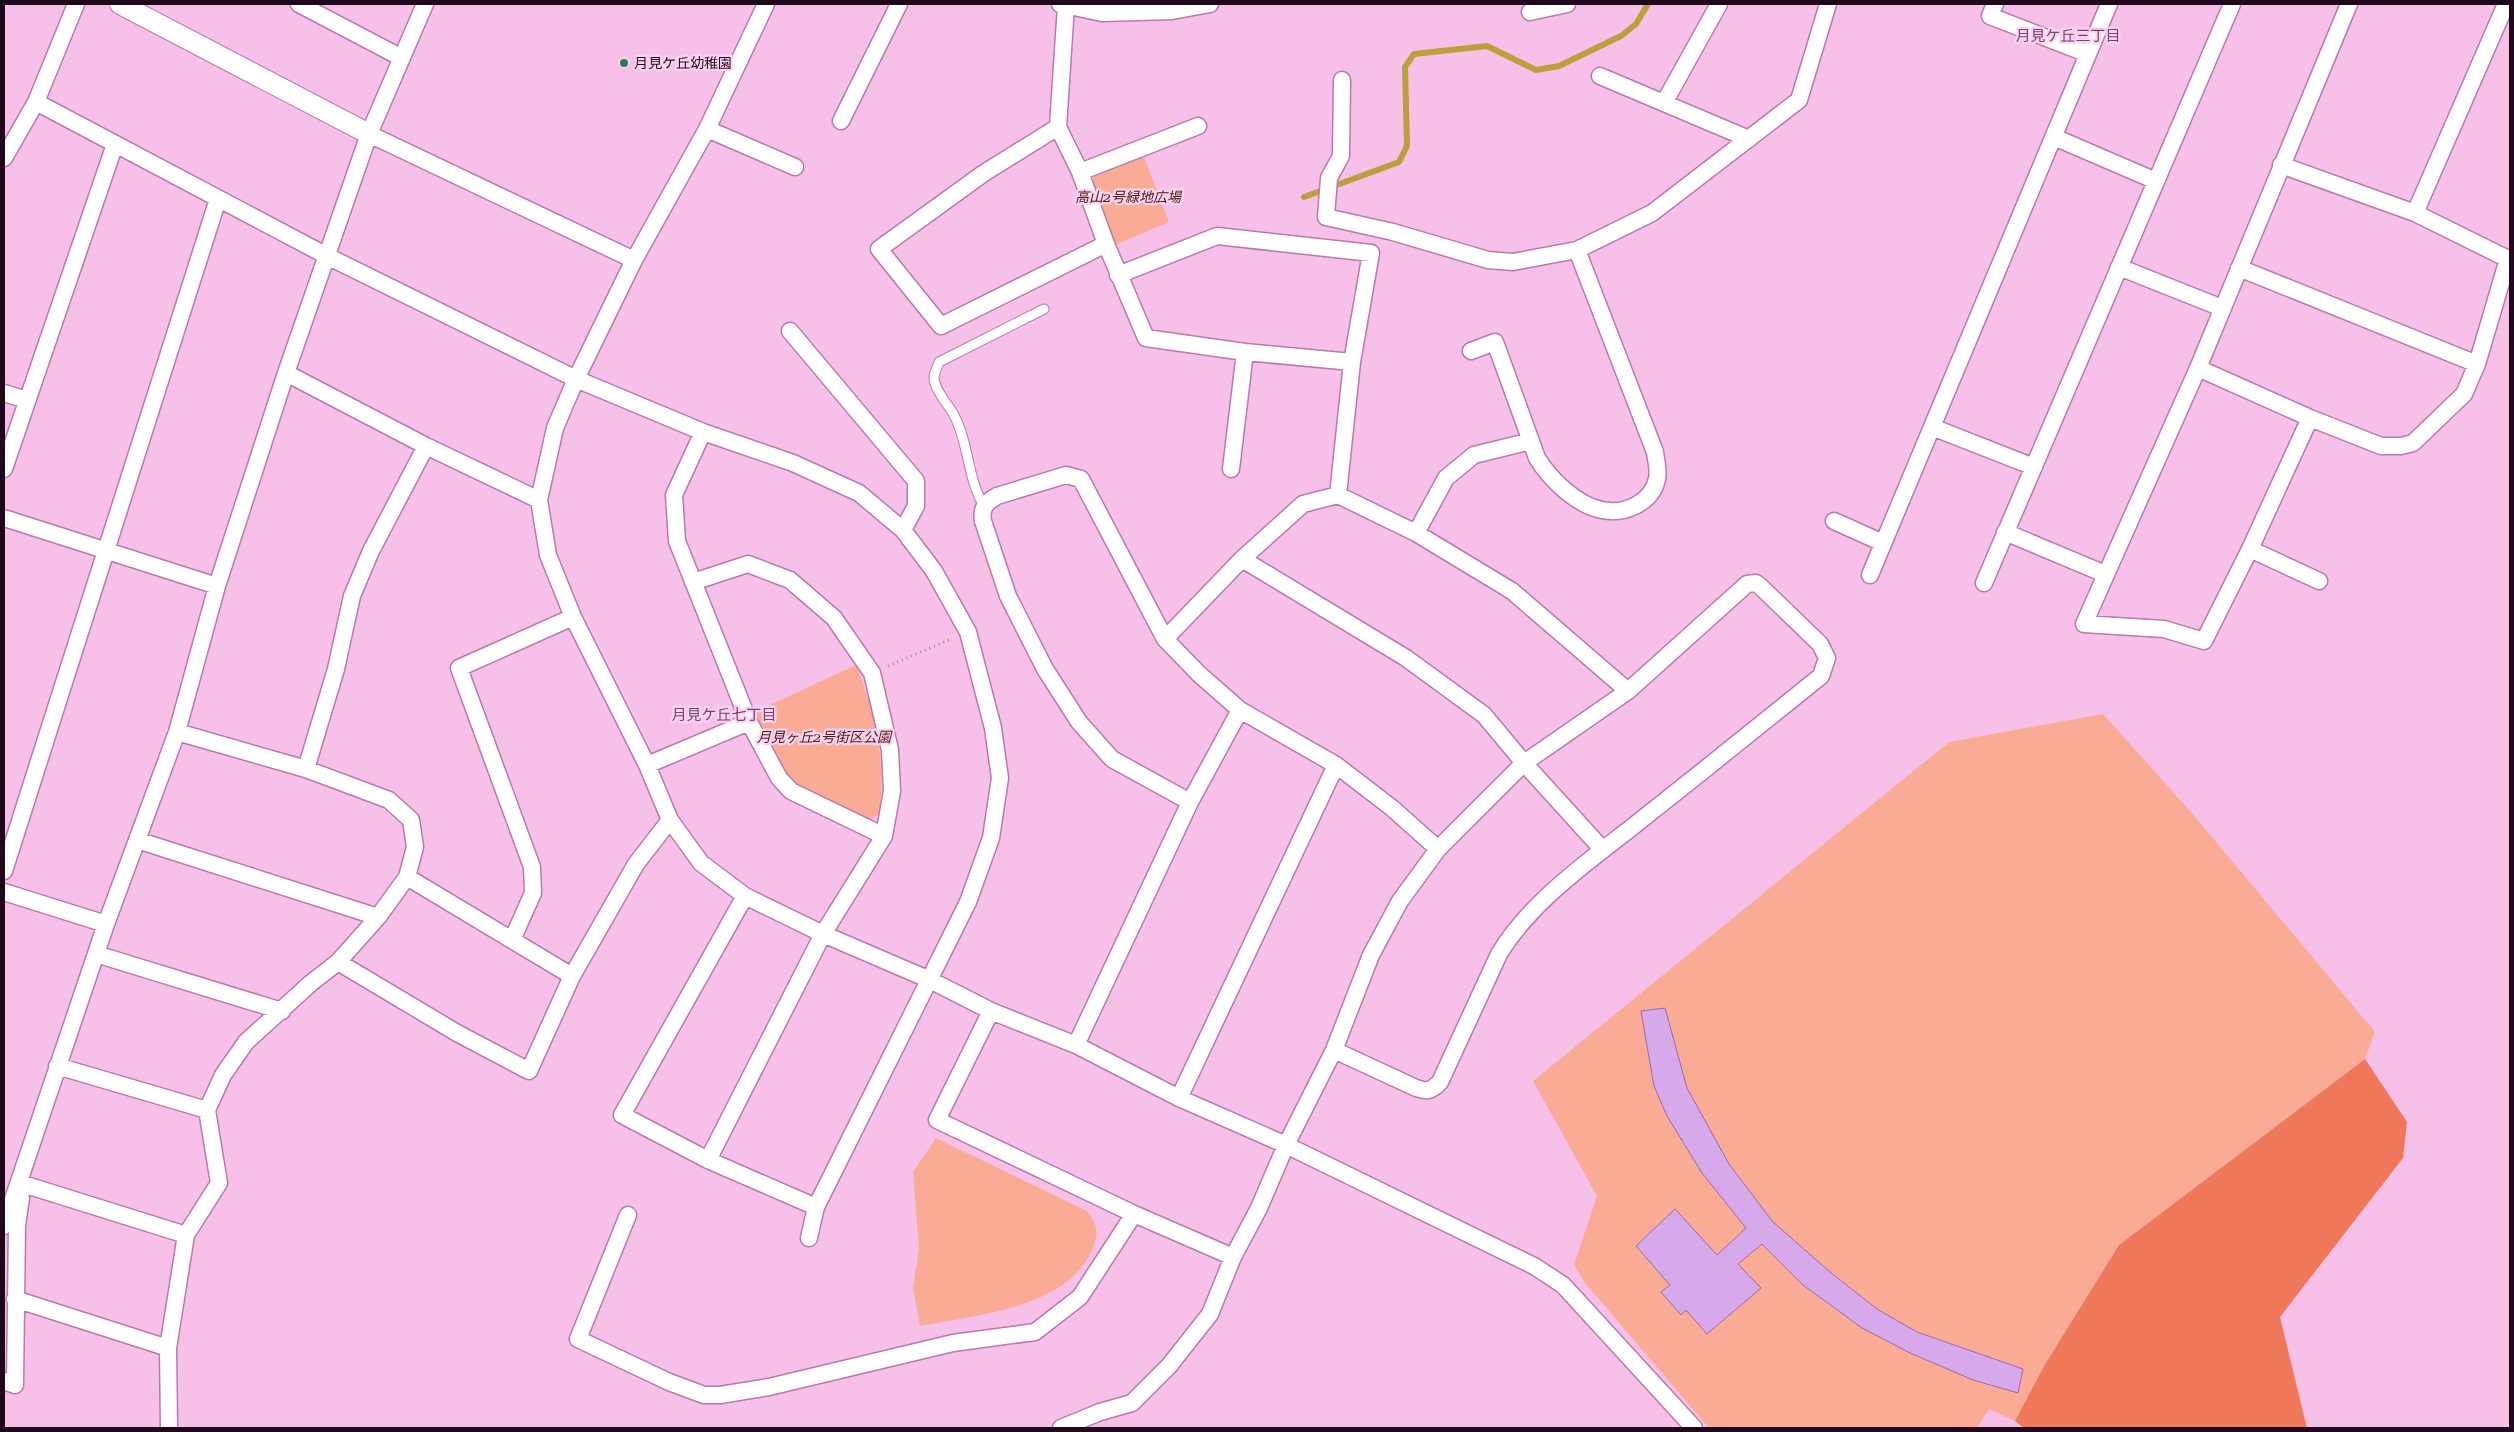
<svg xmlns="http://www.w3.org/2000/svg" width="2514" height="1432" viewBox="0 0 2514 1432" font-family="'Roboto Serif','Noto Sans JP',serif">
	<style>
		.green { fill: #faab96 }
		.forest { fill: #ef785a }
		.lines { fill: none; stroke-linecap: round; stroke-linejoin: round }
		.stream { stroke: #b9a03b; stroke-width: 6 }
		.building { fill: #d7a9eb; stroke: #966ba8 }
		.service-casing { stroke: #b979ab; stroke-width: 11 }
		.minor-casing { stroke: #b979ab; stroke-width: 19 }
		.tertiary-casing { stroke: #b979ab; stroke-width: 22 }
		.path { stroke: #ad81a2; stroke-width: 3; stroke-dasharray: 1 4; stroke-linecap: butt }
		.service { stroke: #fff; stroke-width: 9 }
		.minor { stroke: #fff; stroke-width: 16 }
		.tertiary { stroke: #fff; stroke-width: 20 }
		.poi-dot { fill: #2b7e50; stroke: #fcd2f1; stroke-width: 2 }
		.labels { text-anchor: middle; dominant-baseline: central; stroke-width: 4.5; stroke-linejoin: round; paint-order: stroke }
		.poi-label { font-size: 14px; fill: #20081c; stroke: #fcd2f1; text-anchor: start }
		.park-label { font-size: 14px; font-style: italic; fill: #481b0f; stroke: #fcd2f1 }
		.neighbourhood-label { font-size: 15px; fill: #7a406e; stroke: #fcd2f1 }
	</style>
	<rect width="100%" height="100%" fill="#f7c0e9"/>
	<path class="green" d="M1143,154L1169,222L1117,244L1112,238L1092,181L1098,171Z
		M856,665C875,711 887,765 879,814L868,820L796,784L782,769L755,712Z
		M2103,714L2191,812L2375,1032L2365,1059L2119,1245L2044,1366L2015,1421L1989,1409L1977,1428H1709L1585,1283L1574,1265L1597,1196L1533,1081L1949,742Z
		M936,1138L1087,1211C1099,1227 1099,1234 1091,1252C1065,1309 974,1315 920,1326L913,1288L919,1249L913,1172Z"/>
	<path class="forest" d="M2365,1059L2407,1122L2403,1158L2280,1317L2307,1428H2024L2015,1421L2044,1366L2119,1245Z"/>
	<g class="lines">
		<path class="stream" d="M1304,197L1399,162L1407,146L1405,67L1414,54L1487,46L1536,70L1559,66L1621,36L1636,24L1648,4"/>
	</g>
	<path class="building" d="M1665,1008L1687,1088L1729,1164L1773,1222L1830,1272L1877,1309L1917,1332L2023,1369L2018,1393L1973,1380L1910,1353L1862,1328L1803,1285L1762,1244L1738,1264L1761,1288L1707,1334L1686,1310L1681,1315L1661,1292L1670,1285L1636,1246L1675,1209L1717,1255L1746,1228L1702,1173L1667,1116L1654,1086L1641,1011Z"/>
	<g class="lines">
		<g class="service-casing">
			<path id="service" d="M984,506C967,478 969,443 954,415C948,404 934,390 934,377C934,373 938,366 939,362L1044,309"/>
		</g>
		<g class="minor-casing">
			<path id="minor" d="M299,4L402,58
				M766,4L707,129L634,260L576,379L555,428L539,500L548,555L573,617L647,765L670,820L701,863L745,896L823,934L930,980L991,1011L1076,1045L1179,1098L1286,1145L1534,1266L1563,1285L1694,1428
				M1060,4L1102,13L1172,11L1210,4
				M1995,4L1990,16L2088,54
				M1066,5L1058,127L1080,172L1106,244L1146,338L1245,352L1352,362
				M1530,12L1567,4
				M1600,76L1749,139
				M1342,80L1341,156L1329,178L1326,217L1393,232L1488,260L1513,262L1577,250L1652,213L1799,100L1828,4
				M36,102L327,256L576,379L703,432L793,463L859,493L903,530L934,571L968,632L993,728L1000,778L991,838L968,902L816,1207L809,1238
				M1664,103L1719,4
				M841,121L899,4
				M1058,127L984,173L879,249L941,326L1106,244
				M707,129L795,167
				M369,134L634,260
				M2054,137L2156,181
				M4,158L36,102L76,4
				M1080,172L1198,126
				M2415,213L2506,4
				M2119,267L2222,308
				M2239,268L2477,364
				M1118,275L1217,236L1371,253L1352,362L1338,495
				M790,331L916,481V506L903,530
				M1471,351L1495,342L1537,458C1550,479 1576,505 1602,510C1624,515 1652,503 1657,479C1659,471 1656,461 1655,452L1577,250
				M2198,368L2310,418L2381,446H2401L2413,443L2464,394L2477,364L2508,259L2415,213L2281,165
				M286,373L426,446L539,500
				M4,393L27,400
				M2310,418L2250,549L2204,641L2164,629L2084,624L2198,368L2349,4
				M1932,427L2034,467
				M4,469L115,144
				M1231,469L1245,352
				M4,518L217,586
				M1834,521L1883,543
				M2005,532L2105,574
				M1416,533L1446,478L1474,455L1531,441
				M2250,549L2319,581
				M1242,559L1406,658L1484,715L1524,763L1603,850
				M1870,575L2109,4
				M693,582L748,564L790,580L834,618L872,673L890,750L892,791L884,836L823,934L708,1160
				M1984,583L2232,4
				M1165,639L1242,559L1303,504L1338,495L1416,533L1512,591L1628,691
				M749,722L779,778L791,791L884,836
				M647,765L749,722L677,541L674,495L703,432
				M306,769L336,669L352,596L371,551L426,446
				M1190,802L1112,759L1079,722L1045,669L1008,596L983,521C981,508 985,503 997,496L1066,475L1081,479L1165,639L1199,674L1240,710L1336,765L1392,808L1438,849
				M137,840L378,917
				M4,871L218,199
				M407,877L572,976
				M4,892L106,924
				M745,896L622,1115L708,1160L816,1207
				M512,940L533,893L532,867L459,668L573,617
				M96,954L282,1011
				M338,962L457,1033L529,1071L572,976L636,864L670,820
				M991,1011L937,1120L1134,1214L1233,1257
				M1076,1045L1190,802L1240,710
				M57,1066L207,1110
				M1179,1098L1336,765
				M23,1184L186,1235
				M628,1215L578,1339L669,1382L704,1395H720L769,1387L953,1343L1035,1332L1080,1297L1134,1214
				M4,1226L106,924L177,732L217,586L286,373L369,134L425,4
				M15,1299L168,1348
				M4,1381L15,1385L17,1225L21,1198
				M169,1428L168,1348L186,1235L219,1183L207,1110L223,1075L246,1042L311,983L338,962L378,917L407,877L415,847L411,820L389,800L306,769L177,732
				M1061,1428L1100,1412L1132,1403L1169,1366L1210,1314L1233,1257L1259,1208L1286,1145L1334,1050L1371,955L1400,901L1438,849L1524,763L1628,691L1747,584L1756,583L1762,588L1820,644L1827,658L1821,676C1759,726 1698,775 1636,824C1589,861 1530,902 1499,954L1440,1082C1431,1091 1428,1092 1416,1088L1334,1050"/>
		</g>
		<g class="tertiary-casing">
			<path id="tertiary" d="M120,4L369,134"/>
		</g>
		<path class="path" d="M888,666L951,639"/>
		<use href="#service" class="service"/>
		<use href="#minor" class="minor"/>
		<use href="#tertiary" class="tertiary"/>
	</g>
	<circle class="poi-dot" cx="624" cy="63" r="5"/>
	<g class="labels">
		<g class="poi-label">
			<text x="634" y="63">月見ケ丘幼稚園</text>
		</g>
		<g class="park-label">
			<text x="1128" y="197">高山2号緑地広場</text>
			<text x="824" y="737">月見ヶ丘2号街区公園</text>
		</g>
		<g class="neighbourhood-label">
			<text x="2068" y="36">月見ケ丘三丁目</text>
			<text x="724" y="715">月見ケ丘七丁目</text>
		</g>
	</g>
	<rect width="2514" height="1432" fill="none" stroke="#20081c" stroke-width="10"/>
</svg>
